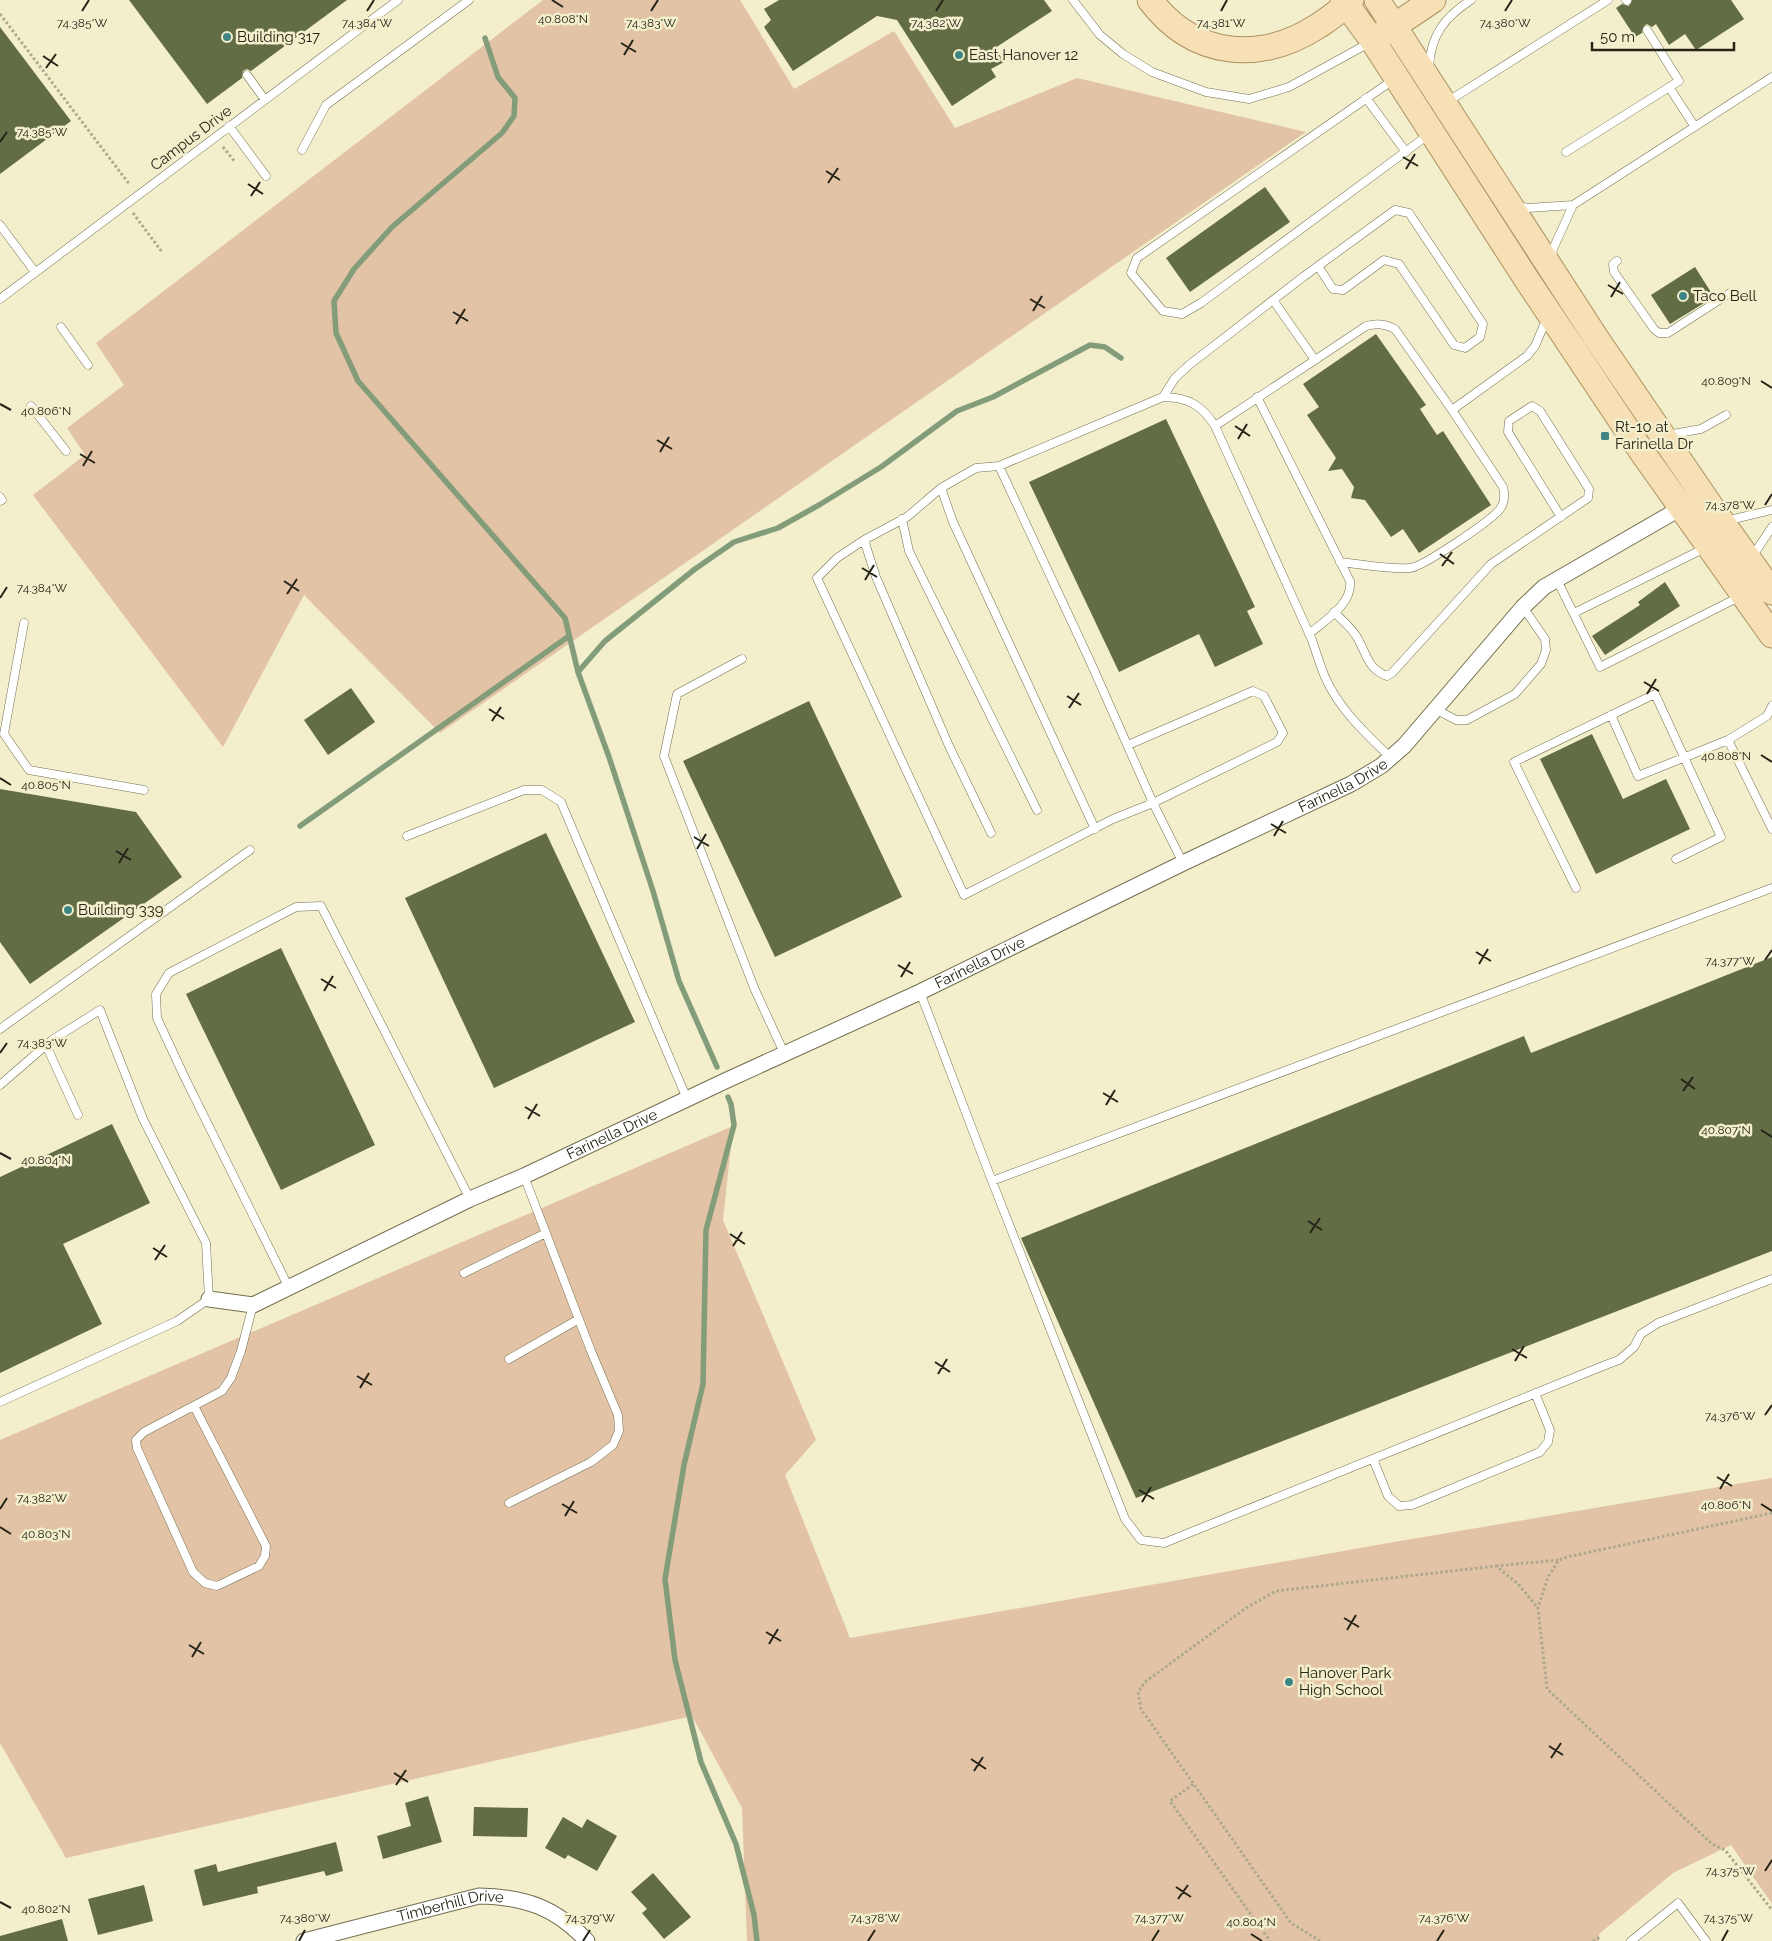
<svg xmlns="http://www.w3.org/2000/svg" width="1772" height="1941" viewBox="0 0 1772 1941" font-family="Raleway,sans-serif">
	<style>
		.green { fill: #e3c3a6 }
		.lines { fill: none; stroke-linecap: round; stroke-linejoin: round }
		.stream { stroke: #839d7a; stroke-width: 5.5 }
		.building { fill: #626c45 }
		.service-casing { stroke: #736f50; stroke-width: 9 }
		.minor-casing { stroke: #736f50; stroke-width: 17 }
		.primary-casing { stroke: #aa915f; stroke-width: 27 }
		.path { stroke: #aca88e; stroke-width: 3; stroke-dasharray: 2.5 2.5; stroke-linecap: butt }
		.service { stroke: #fff; stroke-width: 8 }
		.minor { stroke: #fff; stroke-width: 15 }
		.primary { stroke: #f7e0b6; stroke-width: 25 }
		.ticks { fill: none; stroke: #252417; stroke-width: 2 }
		.poi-dot { fill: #3e8684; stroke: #f3eecc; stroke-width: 2 }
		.labels { text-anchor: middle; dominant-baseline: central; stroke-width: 5; stroke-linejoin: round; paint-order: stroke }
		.poi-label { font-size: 15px; fill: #252417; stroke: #f3eecc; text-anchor: start }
		.street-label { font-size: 15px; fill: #252417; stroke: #f3eecc }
		.ticks-label { font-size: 12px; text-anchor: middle; fill: #252417; stroke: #f3eecc; stroke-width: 5; stroke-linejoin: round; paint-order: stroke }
	</style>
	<rect width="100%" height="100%" fill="#f3eecc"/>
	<path class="green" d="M543,0H740L794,89L894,31L955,128L1077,78L1306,132L440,733L304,595L223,747L33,495L85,455L67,428L124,385L96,343Z
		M733,1126L723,1220L816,1440L785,1475L850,1638L1394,1542L1772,1478V1904L1731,1845L1673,1873L1599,1934V1941H747L742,1808L692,1716L66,1858L0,1743V1440Z"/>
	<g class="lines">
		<path class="stream" d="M485,38L498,77L515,98L514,116L502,133L392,227L354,269L334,301L336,333L358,381L565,618L578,672L609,757L653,891L679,981L717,1067
			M578,672L605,641L695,569L734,542L778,528L819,505L881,467L957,411L993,397L1090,345L1105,347L1121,358
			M300,826L569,636
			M728,1097L731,1104L734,1125L706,1230L703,1384L684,1465L665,1579L675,1660L701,1762L736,1844L754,1915L757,1941"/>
	</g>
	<path class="building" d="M129,0H347L251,71L247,69L243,71L242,78L207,104Z
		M779,0H1044L1052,11L995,48L1004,62L991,69L996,77L952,106L897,20L877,16L793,71L764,27L771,20L764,9Z
		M1632,0H1731L1744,19L1696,50L1685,34L1669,45L1656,24L1652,27L1647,24L1644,26L1642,33L1635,37L1616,8L1622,4L1629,6Z
		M0,27L71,121L0,174Z
		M1265,187L1290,222L1190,292L1166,258Z
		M1695,267L1714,297L1670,324L1651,295Z
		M1376,334L1426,405L1420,409L1437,435L1443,431L1491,505L1419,553L1403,529L1391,537L1365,500L1351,498L1354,487L1342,469L1328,471L1336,458L1307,415L1319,407L1303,384Z
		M1166,419L1255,607L1247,611L1263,644L1215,667L1199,634L1119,672L1029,482Z
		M1665,582L1680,606L1605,655L1592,636L1640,605L1638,602Z
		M351,688L375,722L328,755L304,720Z
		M809,701L902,897L775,957L683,761Z
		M1592,734L1623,799L1666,779L1690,829L1596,874L1540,759Z
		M0,789L136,812L182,877L30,984L0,942Z
		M546,833L635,1022L494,1088L405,898Z
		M281,948L375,1145L281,1190L186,994Z
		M1772,957V1251L1136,1498L1021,1238L1524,1036L1531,1053Z
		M112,1124L150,1203L63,1244L102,1324L0,1373V1177Z
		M428,1796L442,1842L383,1859L377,1836L411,1826L405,1803Z
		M474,1807L528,1808L527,1837L473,1836Z
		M563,1817L582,1828L587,1819L617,1836L597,1871L568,1855L565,1859L545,1848Z
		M336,1842L343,1871L326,1876L324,1871L257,1887L258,1893L203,1906L194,1870L216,1864L218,1872Z
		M653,1873L691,1917L664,1939L642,1913L647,1909L631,1892Z
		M144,1885L153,1921L98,1935L88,1899Z
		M62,1919L68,1941H0V1936Z"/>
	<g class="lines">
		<g class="service-casing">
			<path id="service" d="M1073,0L1100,35L1123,54L1152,72L1206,92L1249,99L1289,87L1369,43
				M1626,0L1627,1
				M1429,67C1431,34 1445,17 1471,0
				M247,75L265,100
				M1393,80L1137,258L1131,273L1163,311L1182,314L1201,303L1428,135
				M1669,87L1695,127
				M1366,98L1406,152
				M1447,102L1608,0
				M229,126L266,176
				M302,150L326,105L469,0
				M1566,152L1679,81L1647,30
				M1573,205L1772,77
				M1518,206L1528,208L1573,205L1553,249L1552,258
				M0,225L35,272
				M1617,261L1613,264L1614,272L1654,329L1659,333H1668L1730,293
				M0,299L398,0
				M61,327L88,365
				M1315,360L1366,326C1378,323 1384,324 1395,329L1452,410L1503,487C1505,495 1505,502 1500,509C1492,520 1423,567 1410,568C1390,570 1361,564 1340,562
				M1163,397L1175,378L1189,365L1303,277L1395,210L1409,213L1483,324L1480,337L1465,348L1454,345L1399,264L1384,260L1343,290L1333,289L1318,266
				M1257,397L1350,581C1353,604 1324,621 1309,634
				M31,406L66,451
				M1452,410L1527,356L1535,346L1547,318
				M1215,426L1315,360L1273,300
				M1667,435L1701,429L1726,415
				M999,466L1090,661L1153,803L1277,742L1283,733L1264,696L1253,691L1128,745
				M941,488L953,522L1095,829
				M0,497L2,500L0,501
				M902,519L909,551L1037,810
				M1725,521L1772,510
				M864,540L876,577L949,746L991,833
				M1752,557L1772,527
				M1557,580L1600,667L1741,596
				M1334,612C1342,620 1353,629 1358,639C1367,655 1368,669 1387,676L1392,673L1491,564L1588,498L1589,489L1540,411L1532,406L1509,421L1508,432L1561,517
				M1574,613L1707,547
				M24,623L4,734L29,770L144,790
				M742,659L677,694L664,756L755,990L785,1055
				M1435,709L1456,720H1467L1515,694L1541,664L1546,650L1545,639L1523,607
				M1611,715L1638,776L1728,740L1767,716L1772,706
				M1728,740L1772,829
				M407,836L524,790H542L561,802L687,1099
				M1183,863L1153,803L1113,819L964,895L817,578L837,558L864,540L907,517L941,488L976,468L999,466L1163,397C1187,397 1202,405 1215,426L1312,640C1316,652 1320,665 1325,677C1339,709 1365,733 1390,757
				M1576,888L1514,762L1655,694L1721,837L1676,859
				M920,992L992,1181L1125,1519L1141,1540L1164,1543L1608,1364L1619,1360L1634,1347L1641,1334L1658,1323L1772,1279
				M0,1029L250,850
				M46,1045L78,1115
				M0,1085L52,1040L100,1010L143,1119L206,1243L209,1299L177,1321L0,1402
				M992,1181L1772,888
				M464,1273L546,1233
				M289,1288L184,1076L157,1018L156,994L169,973L296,907L321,906L470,1199
				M509,1359L579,1319
				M194,1406L266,1546L265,1556L259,1566L217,1586L205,1583L193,1572L137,1448L136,1440L144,1432L222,1391L231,1378L241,1351L253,1305
				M1373,1459L1388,1496L1399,1506L1412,1505L1540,1452L1548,1442L1550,1430L1535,1393
				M509,1503L591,1462L613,1445L619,1431L618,1415L591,1351L524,1176
				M1631,1941L1678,1903L1706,1941"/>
		</g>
		<g class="minor-casing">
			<g id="minor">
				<path id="s1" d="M209,1299L253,1305L470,1199L524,1176L725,1081L920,992L1183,863L1351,784L1381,766L1404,746L1523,607L1544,587L1681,508"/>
				<path id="s2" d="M304,1941L479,1896C525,1897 555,1907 587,1941"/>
			</g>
		</g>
		<g class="primary-casing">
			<path id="primary" d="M1150,0C1193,57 1259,64 1318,26C1330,18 1341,11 1351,0
				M1343,0L1373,41L1527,280L1642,452L1772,635
				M1377,0L1596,338L1714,511L1772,592
				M1381,35L1433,0"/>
		</g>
		<path class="path" d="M0,14L130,185
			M223,147L235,162
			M133,213L162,252
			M1772,1513L1567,1557L1559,1560L1548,1577L1538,1608L1547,1689L1712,1844L1725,1850L1772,1910
			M1496,1566L1558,1560
			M1193,1784L1170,1801L1270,1941
			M1320,1941L1291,1923L1141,1709L1138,1692L1145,1682L1246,1608L1276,1591L1496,1566L1518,1584L1538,1608
			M1593,1941L1598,1938L1600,1941"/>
		<use href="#service" class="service"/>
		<use href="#minor" class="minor"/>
		<use href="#primary" class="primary"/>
	</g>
	<path class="ticks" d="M552,0L563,7M82,11L89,0M367,11L374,0M651,11L658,0M936,11L943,0M1221,11L1227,0M1505,11L1512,0M621,43L636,52M624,55L633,40M43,56L58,66M46,68L56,54M0,142L7,132M1403,157L1418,166M1406,169L1415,154M826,171L840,180M828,183L838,168M248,184L263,194M251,196L260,182M1608,285L1623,294M1611,297L1620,282M1030,299L1045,308M1033,311L1042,296M453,312L468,321M456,324L465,309M1761,381L1772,388M0,404L11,410M1235,426L1250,436M1238,439L1247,424M657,440L672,449M660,452L669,437M80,454L95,463M83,466L92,451M1765,505L1772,494M1440,554L1454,564M1442,566L1452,552M862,568L877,577M865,580L874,565M284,581L299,591M287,594L297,579M0,598L7,587M1644,682L1659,691M1647,694L1656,679M1067,696L1081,705M1069,708L1079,693M489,709L504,719M492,721L501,707M1761,755L1772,762M0,778L11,785M1271,824L1286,833M1274,836L1283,821M694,837L709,846M697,849L706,834M116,851L131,860M119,863L128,848M1476,952L1491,961M1765,960L1772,950M1479,964L1488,949M898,965L913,974M901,977L910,962M321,979L336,988M324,991L333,976M0,1053L7,1043M1681,1079L1695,1089M1683,1091L1693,1077M1103,1093L1118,1102M1106,1105L1115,1090M525,1107L540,1116M528,1119L537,1104M1761,1130L1772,1137M0,1153L11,1159M1308,1221L1322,1230M1310,1233L1320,1218M730,1234L745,1244M733,1246L742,1232M153,1248L167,1257M155,1260L165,1245M1512,1349L1527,1358M1515,1361L1524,1346M935,1362L950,1372M938,1374L947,1359M357,1376L372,1385M360,1388L369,1373M1765,1415L1772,1405M1717,1477L1732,1486M1720,1489L1729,1474M1139,1490L1154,1499M1142,1502L1151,1487M562,1504L577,1513M1761,1504L1772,1511M0,1509L7,1498M565,1516L574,1501M0,1527L11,1534M1344,1618L1359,1627M1347,1630L1356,1615M766,1632L781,1641M769,1644L778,1629M189,1645L204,1654M192,1657L201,1642M1549,1746L1563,1755M1551,1758L1561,1743M971,1759L986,1769M974,1771L983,1757M394,1773L408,1782M396,1785L406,1770M1765,1871L1772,1860M1176,1887L1191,1897M1178,1899L1188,1885M0,1902L11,1908M1251,1934L1262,1941M299,1941L305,1930M583,1941L590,1930M868,1941L875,1930M1152,1941L1159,1930M1437,1941L1444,1930M1722,1941L1728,1930"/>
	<g class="poi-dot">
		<circle cx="227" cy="37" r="5"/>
		<circle cx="959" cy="55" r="5"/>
		<circle cx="1683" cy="296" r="5"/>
		<rect x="1600" y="431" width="10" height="10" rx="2.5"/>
		<circle cx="68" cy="910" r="5"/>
		<circle cx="1289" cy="1682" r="5"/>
	</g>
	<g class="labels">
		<g class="poi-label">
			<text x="237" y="37">Building 317</text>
			<text x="969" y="55">East Hanover 12</text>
			<text x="1693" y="296">Taco Bell</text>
			<text x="1615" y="427">Rt-10 at<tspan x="1615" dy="17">Farinella Dr</tspan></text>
			<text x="78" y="910">Building 339</text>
			<text x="1299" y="1673">Hanover Park<tspan x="1299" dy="17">High School</tspan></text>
		</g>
		<g class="street-label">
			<text transform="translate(191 138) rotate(-37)">Campus Drive</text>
			<text stroke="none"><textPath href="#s1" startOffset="1252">Farinella Drive</textPath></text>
			<text stroke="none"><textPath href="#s1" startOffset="848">Farinella Drive</textPath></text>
			<text stroke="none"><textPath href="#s1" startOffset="442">Farinella Drive</textPath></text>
			<text stroke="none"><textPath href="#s2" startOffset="151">Timberhill Drive</textPath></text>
		</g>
	</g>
	<g class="ticks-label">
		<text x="563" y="23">40.808°N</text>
		<text x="82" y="27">74.385°W</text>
		<text x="367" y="27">74.384°W</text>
		<text x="651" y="27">74.383°W</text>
		<text x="936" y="27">74.382°W</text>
		<text x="1221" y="27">74.381°W</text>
		<text x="1505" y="27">74.380°W</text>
		<text x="42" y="136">74.385°W</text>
		<text x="1726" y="385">40.809°N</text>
		<text x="46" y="415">40.806°N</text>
		<text x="1730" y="509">74.378°W</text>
		<text x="42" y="592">74.384°W</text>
		<text x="1726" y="760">40.808°N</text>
		<text x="46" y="789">40.805°N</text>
		<text x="1730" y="965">74.377°W</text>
		<text x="42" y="1047">74.383°W</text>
		<text x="1726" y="1134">40.807°N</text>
		<text x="46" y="1164">40.804°N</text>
		<text x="1730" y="1420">74.376°W</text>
		<text x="42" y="1502">74.382°W</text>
		<text x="1726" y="1509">40.806°N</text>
		<text x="46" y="1538">40.803°N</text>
		<text x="1730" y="1875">74.375°W</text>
		<text x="46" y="1913">40.802°N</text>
		<text x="305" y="1922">74.380°W</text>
		<text x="590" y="1922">74.379°W</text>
		<text x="875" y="1922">74.378°W</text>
		<text x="1159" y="1922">74.377°W</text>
		<text x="1444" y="1922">74.376°W</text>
		<text x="1728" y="1922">74.375°W</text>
		<text x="1251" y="1926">40.804°N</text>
	</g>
	<path d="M1592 42v8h142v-8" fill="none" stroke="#252417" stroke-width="2.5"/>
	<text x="1600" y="42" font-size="15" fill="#252417" stroke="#f3eecc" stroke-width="4" paint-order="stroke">50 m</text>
</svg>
